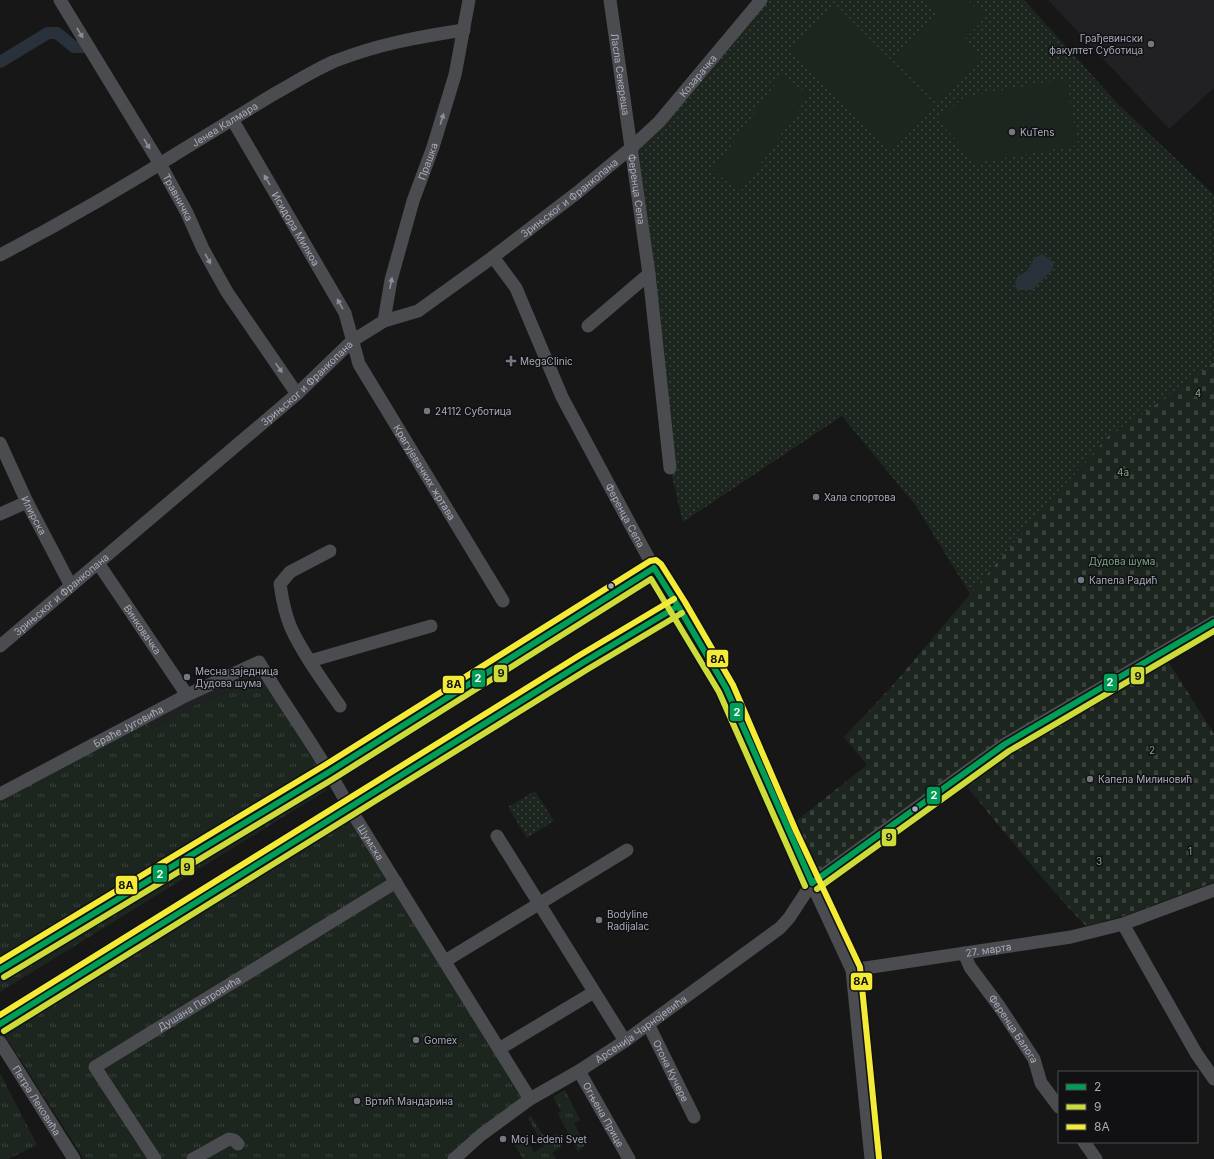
<svg xmlns="http://www.w3.org/2000/svg" width="1214" height="1159" viewBox="0 0 1214 1159" font-family="Inter,sans-serif">
	<style>
		.built { fill: #212124 }
		.grass { fill: url(#grass-tufts) }
		.cemetery { fill: url(#cemetery-stones) }
		.park { fill: url(#park-dots) }
		.pitch { fill: #1d251f }
		.water { fill: #29313a }
		.lines { fill: none; stroke-linecap: round; stroke-linejoin: round }
		.canal { stroke: #29313a; stroke-width: 12 }
		.minor { stroke: #4b4c50; stroke-width: 13 }
		.bus-1-casing { stroke: #111113; stroke-width: 9 }
		.bus-2-casing { stroke: #111113; stroke-width: 9 }
		.bus-3-casing { stroke: #111113; stroke-width: 9 }
		.bus-1 { stroke: #009d57; stroke-width: 6 }
		.bus-2 { stroke: #cddc39; stroke-width: 6 }
		.bus-3 { stroke: #f4eb37; stroke-width: 6 }
		.oneway { fill: #8c8e9a }
		.poi-dot { fill: #757780; stroke: #111113; stroke-width: 1.5 }
		.bus-dot { fill: #a8abb9; stroke: #111113; stroke-width: 1.5 }
		.labels { text-anchor: middle; dominant-baseline: central; stroke-width: 3; stroke-linejoin: round; paint-order: stroke }
		.poi-label { font-size: 10px; fill: #a8abb9; stroke: #111113; text-anchor: start }
		.street-label { font-size: 10px; fill: #a8abb9; stroke: #111113 }
		.park-label { font-size: 10px; fill: #7da584; stroke: #111113 }
		.line-badge { stroke: #111113; stroke-width: 1.5 }
		.badge-label { font-size: 11px; text-anchor: middle; font-weight: bold; fill: #fff }
		.pale-badge-label { font-size: 11px; text-anchor: middle; font-weight: bold; fill: #111 }
	</style>
	<defs>
		<pattern id="grass-tufts" width="24" height="20" patternUnits="userSpaceOnUse"><rect width="24" height="20" fill="#1d251f"/><path d="M3 7l-1-3M5 7V3M7 7l1-3M15 17l-1-3M17 17v-4M19 17l1-3" fill="none" stroke="#3b423d"/></pattern>
		<pattern id="cemetery-stones" width="16" height="16" patternUnits="userSpaceOnUse"><rect width="16" height="16" fill="#1d251f"/><path d="M2 7V4a2 2 0 0 1 4 0v3zM10 15v-3a2 2 0 0 1 4 0v3z" fill="#3b423d"/></pattern>
		<pattern id="park-dots" width="8" height="8" patternUnits="userSpaceOnUse"><rect width="8" height="8" fill="#1d251f"/><path d="M2 2h.1M6 6h.1" fill="none" stroke="#3b423d" stroke-width="1.8" stroke-linecap="round"/></pattern>
	</defs>
	<rect width="100%" height="100%" fill="#171717"/>
	<path class="built" d="M1048,0H1214V88L1169,129Z
		M233,680L234,689L193,706L151,729L146,722Z"/>
	<path class="grass" d="M259,666L325,771L318,776L313,772L0,961V798L146,722L151,729L193,706L234,689L233,680Z
		M322,781L327,790L0,992V976Z
		M335,803L339,810L5,1019L0,1010Z
		M348,812L527,1098L450,1159H84L0,1028L7,1022L11,1027L343,820V814Z
		M0,1073L37,1145L8,1159H0Z
		M565,1090L580,1120L574,1123L585,1145L578,1152L558,1114L561,1111L553,1097Z
		M531,1116L546,1140L558,1133L563,1145L552,1153L556,1159H523L510,1137L515,1134L519,1141L525,1138L534,1152L544,1146L528,1118Z"/>
	<path class="cemetery" d="M1214,362V615L1186,631L814,875L787,828L867,765L844,737L894,684L1004,554L1110,434L1138,417Z
		M1166,658L1214,734V882L1127,915L1086,926C1042,881 1004,831 964,783L1012,749Z"/>
	<path class="park" d="M761,0H1024L1119,105L1214,195V362L1138,417L1110,434L1004,554L970,594L916,506L842,416L683,522L670,468L631,148Z
		M535,791L554,821L527,838L508,807Z"/>
	<path class="pitch" d="M922,0H968L986,17L963,41L960,39L981,60L938,102L894,58L937,15Z
		M836,5L934,103L889,148L791,51Z
		M782,75L809,95L741,191L713,171Z
		M1066,79L1078,145L976,163L938,120L964,97Z"/>
	<path class="water" d="M1042,254L1054,263L1052,270L1032,290H1017L1015,282L1018,276L1027,271L1034,258Z"/>
	<g class="lines">
		<path class="canal" d="M0,62L48,33H57L74,47H88"/>
		<g class="minor">
			<path id="s1" d="M60,0L160,164L187,213L203,249L227,292L297,394"/>
			<path id="s2" d="M610,0L649,274L670,468"/>
			<path id="s3" d="M232,119L345,313L359,364L503,601"/>
			<path id="s4" d="M0,255C63,222 124,187 184,149C214,131 244,112 274,94C294,83 314,70 335,61C379,44 418,37 464,30"/>
			<path id="s5" d="M493,257L516,288L562,397L630,524L654,568L678,606L726,688L789,834L852,970L871,1159"/>
			<path id="s6" d="M384,321L391,280L413,201L433,147L455,75L469,0"/>
			<path d="M588,326L649,274"/>
			<path id="s7" d="M0,443L27,502L71,586"/>
			<path d="M0,514L27,502"/>
			<path d="M330,551L290,572L280,584C282,598 285,614 291,628C304,656 323,681 340,706"/>
			<path id="s8" d="M98,563L187,695"/>
			<path id="s9" d="M0,646L297,394L352,341L384,321L418,311L493,257L578,192L631,148L659,122L761,0"/>
			<path d="M310,661L431,626"/>
			<path id="s10" d="M0,794L187,695L259,662C288,711 323,757 349,807L530,1099"/>
			<path d="M497,836L625,1041"/>
			<path d="M1123,924L1196,1053L1214,1079"/>
			<path id="s11" d="M964,953L970,967L999,1006L1034,1059L1041,1083L1059,1107"/>
			<path d="M445,961L627,850"/>
			<path d="M0,970L329,772L654,568"/>
			<path id="s12" d="M852,970L1071,937L1123,924L1214,890"/>
			<path d="M0,1024L584,662L678,606"/>
			<path id="s13" d="M648,1024L694,1117"/>
			<path id="s14" d="M0,1042L74,1159"/>
			<path d="M499,1049L594,992"/>
			<path id="s15" d="M579,1071L629,1159"/>
			<path d="M1084,1142L1096,1159"/>
			<path id="s16" d="M155,1159L95,1067L396,882"/>
			<path d="M193,1159L229,1139L234,1140L238,1144"/>
			<path id="s17" d="M454,1159L481,1135L530,1099L579,1071L625,1041L780,928L789,918L812,883L1005,744L1214,622"/>
		</g>
		<g class="bus-1-casing">
			<path id="bus-1" d="M812,883L1005,744L1214,622
				M0,970L329,772L654,568L678,606L726,688L812,883
				M0,1024L584,662L678,606"/>
		</g>
		<g class="bus-2-casing">
			<path id="bus-2" d="M817,889L1009,751L1214,631
				M4,977L333,779L651,579L719,692L805,886
				M4,1031L588,669L682,613"/>
		</g>
		<g class="bus-3-casing">
			<path id="bus-3" d="M0,961L325,765L650,561L656,560L661,564L685,602L733,685L796,831L860,967L879,1158
				M0,1015L580,655L674,599"/>
		</g>
		<use href="#bus-1" class="bus-1"/>
		<use href="#bus-2" class="bus-2"/>
		<use href="#bus-3" class="bus-3"/>
	</g>
	<defs><path id="oneway-solid" d="M-6-.8H1V-3.2L6.5 0L1 3.2V.8H-6Z"/></defs>
	<g class="oneway">
		<use href="#oneway-solid" transform="translate(80 33) rotate(59)"/>
		<use href="#oneway-solid" transform="translate(442 119) rotate(-73)"/>
		<use href="#oneway-solid" transform="translate(147 144) rotate(59)"/>
		<use href="#oneway-solid" transform="translate(267 180) rotate(-120)"/>
		<use href="#oneway-solid" transform="translate(208 259) rotate(61)"/>
		<use href="#oneway-solid" transform="translate(391 283) rotate(-79)"/>
		<use href="#oneway-solid" transform="translate(340 304) rotate(-120)"/>
		<use href="#oneway-solid" transform="translate(279 368) rotate(55)"/>
	</g>
	<g class="poi-dot">
		<circle cx="1151" cy="44" r="4"/>
		<circle cx="1012" cy="132" r="4"/>
		<path d="M509 355h4v4h4v4h-4v4h-4v-4h-4v-4h4z"/>
		<circle cx="427" cy="411" r="4"/>
		<circle cx="816" cy="497" r="4"/>
		<circle cx="1081" cy="580" r="4"/>
		<circle cx="187" cy="677" r="4"/>
		<circle cx="1090" cy="779" r="4"/>
		<circle cx="599" cy="920" r="4"/>
		<circle cx="416" cy="1040" r="4"/>
		<circle cx="357" cy="1101" r="4"/>
		<circle cx="503" cy="1139" r="4"/>
	</g>
	<g class="bus-dot">
		<circle cx="611" cy="586" r="3.5"/>
		<circle cx="915" cy="809" r="3.5"/>
	</g>
	<g class="labels">
		<g class="poi-label">
			<text x="1143" y="38" text-anchor="end">Грађевински<tspan x="1143" dy="12">факултет Суботица</tspan></text>
			<text x="1020" y="132">KuTens</text>
			<text x="520" y="361">MegaClinic</text>
			<text x="435" y="411">24112 Суботица</text>
			<text x="824" y="497">Хала спортова</text>
			<text x="1089" y="580">Капела Радић</text>
			<text x="195" y="671">Месна заједница<tspan x="195" dy="12">Дудова шума</tspan></text>
			<text x="1098" y="779">Капела Милиновић</text>
			<text x="607" y="914">Bodyline<tspan x="607" dy="12">Radijalac</tspan></text>
			<text x="424" y="1040">Gomex</text>
			<text x="365" y="1101">Вртић Мандарина</text>
			<text x="511" y="1139">Moj Ledeni Svet</text>
		</g>
		<g class="street-label">
			<text stroke="none"><textPath href="#s2" startOffset="75">Ласла Секереша</textPath></text>
			<text stroke="none"><textPath href="#s9" startOffset="906">Козарачка</textPath></text>
			<text stroke="none"><textPath href="#s4" startOffset="260">Јенеа Калмара</textPath></text>
			<text stroke="none"><textPath href="#s6" startOffset="166">Прашка</textPath></text>
			<text stroke="none"><textPath href="#s2" startOffset="191">Ференца Сепа</textPath></text>
			<text stroke="none"><textPath href="#s1" startOffset="230">Травничка</textPath></text>
			<text stroke="none"><textPath href="#s9" startOffset="728">Зрињског и Франкопана</textPath></text>
			<text stroke="none"><textPath href="#s3" startOffset="127">Исидора Милкоа</textPath></text>
			<text stroke="none"><textPath href="#s9" startOffset="404">Зрињског и Франкопана</textPath></text>
			<text stroke="none"><textPath href="#s3" startOffset="404">Крагујевачких жртава</textPath></text>
			<text stroke="none"><textPath href="#s7" startOffset="80">Илирска</textPath></text>
			<text stroke="none"><textPath href="#s5" startOffset="291">Ференца Сепа</textPath></text>
			<text stroke="none"><textPath href="#s9" startOffset="80">Зрињског и Франкопана</textPath></text>
			<text stroke="none"><textPath href="#s8" startOffset="80">Винковачка</textPath></text>
			<text stroke="none"><textPath href="#s10" startOffset="145">Браће Југовића</textPath></text>
			<text stroke="none"><textPath href="#s10" startOffset="503">Шумска</textPath></text>
			<text stroke="none"><textPath href="#s12" startOffset="138">27. марта</textPath></text>
			<text stroke="none"><textPath href="#s16" startOffset="232">Душана Петровића</textPath></text>
			<text stroke="none"><textPath href="#s17" startOffset="228">Арсенија Чарнојевића</textPath></text>
			<text stroke="none"><textPath href="#s11" startOffset="91">Ференца Балога</textPath></text>
			<text stroke="none"><textPath href="#s13" startOffset="52">Отона Кучере</textPath></text>
			<text stroke="none"><textPath href="#s14" startOffset="69">Петра Лековића</textPath></text>
			<text stroke="none"><textPath href="#s15" startOffset="50">Огњена Прице</textPath></text>
		</g>
		<g class="park-label">
			<text x="1198" y="393">4</text>
			<text x="1123" y="472">4a</text>
			<text x="1122" y="561">Дудова шума</text>
			<text x="1152" y="750">2</text>
			<text x="1190" y="851">1</text>
			<text x="1099" y="861">3</text>
		</g>
	</g>
	<g class="line-badge">
		<rect x="706" y="649" width="23" height="19" rx="4" fill="#f4eb37"/>
		<rect x="493" y="664" width="15" height="19" rx="4" fill="#cddc39"/>
		<rect x="1130" y="666" width="15" height="19" rx="4" fill="#cddc39"/>
		<rect x="471" y="669" width="15" height="19" rx="4" fill="#009d57"/>
		<rect x="1103" y="673" width="15" height="19" rx="4" fill="#009d57"/>
		<rect x="442" y="675" width="23" height="19" rx="4" fill="#f4eb37"/>
		<rect x="729" y="702" width="15" height="20" rx="4" fill="#009d57"/>
		<rect x="926" y="786" width="15" height="19" rx="4" fill="#009d57"/>
		<rect x="881" y="828" width="16" height="19" rx="4" fill="#cddc39"/>
		<rect x="180" y="857" width="15" height="19" rx="4" fill="#cddc39"/>
		<rect x="152" y="864" width="16" height="19" rx="4" fill="#009d57"/>
		<rect x="115" y="875" width="23" height="20" rx="4" fill="#f4eb37"/>
		<rect x="850" y="972" width="23" height="19" rx="4" fill="#f4eb37"/>
	</g>
	<g class="badge-label">
		<text x="478" y="682">2</text>
		<text x="1110" y="686">2</text>
		<text x="737" y="716">2</text>
		<text x="934" y="799">2</text>
		<text x="160" y="878">2</text>
	</g>
	<g class="pale-badge-label">
		<text x="718" y="663">8A</text>
		<text x="501" y="677">9</text>
		<text x="1138" y="680">9</text>
		<text x="454" y="688">8A</text>
		<text x="889" y="841">9</text>
		<text x="187" y="871">9</text>
		<text x="126" y="889">8A</text>
		<text x="861" y="985">8A</text>
	</g>
	<rect x="1058" y="1071" width="140" height="72" fill="#111113" stroke="#4d4f55"/>
	<rect x="1066" y="1084" width="20" height="6" fill="#009d57" stroke="#4d4f55"/>
	<text x="1094" y="1091" font-size="12" fill="#a8abb9">2</text>
	<rect x="1066" y="1104" width="20" height="6" fill="#cddc39" stroke="#4d4f55"/>
	<text x="1094" y="1111" font-size="12" fill="#a8abb9">9</text>
	<rect x="1066" y="1124" width="20" height="6" fill="#f4eb37" stroke="#4d4f55"/>
	<text x="1094" y="1131" font-size="12" fill="#a8abb9">8A</text>
</svg>
